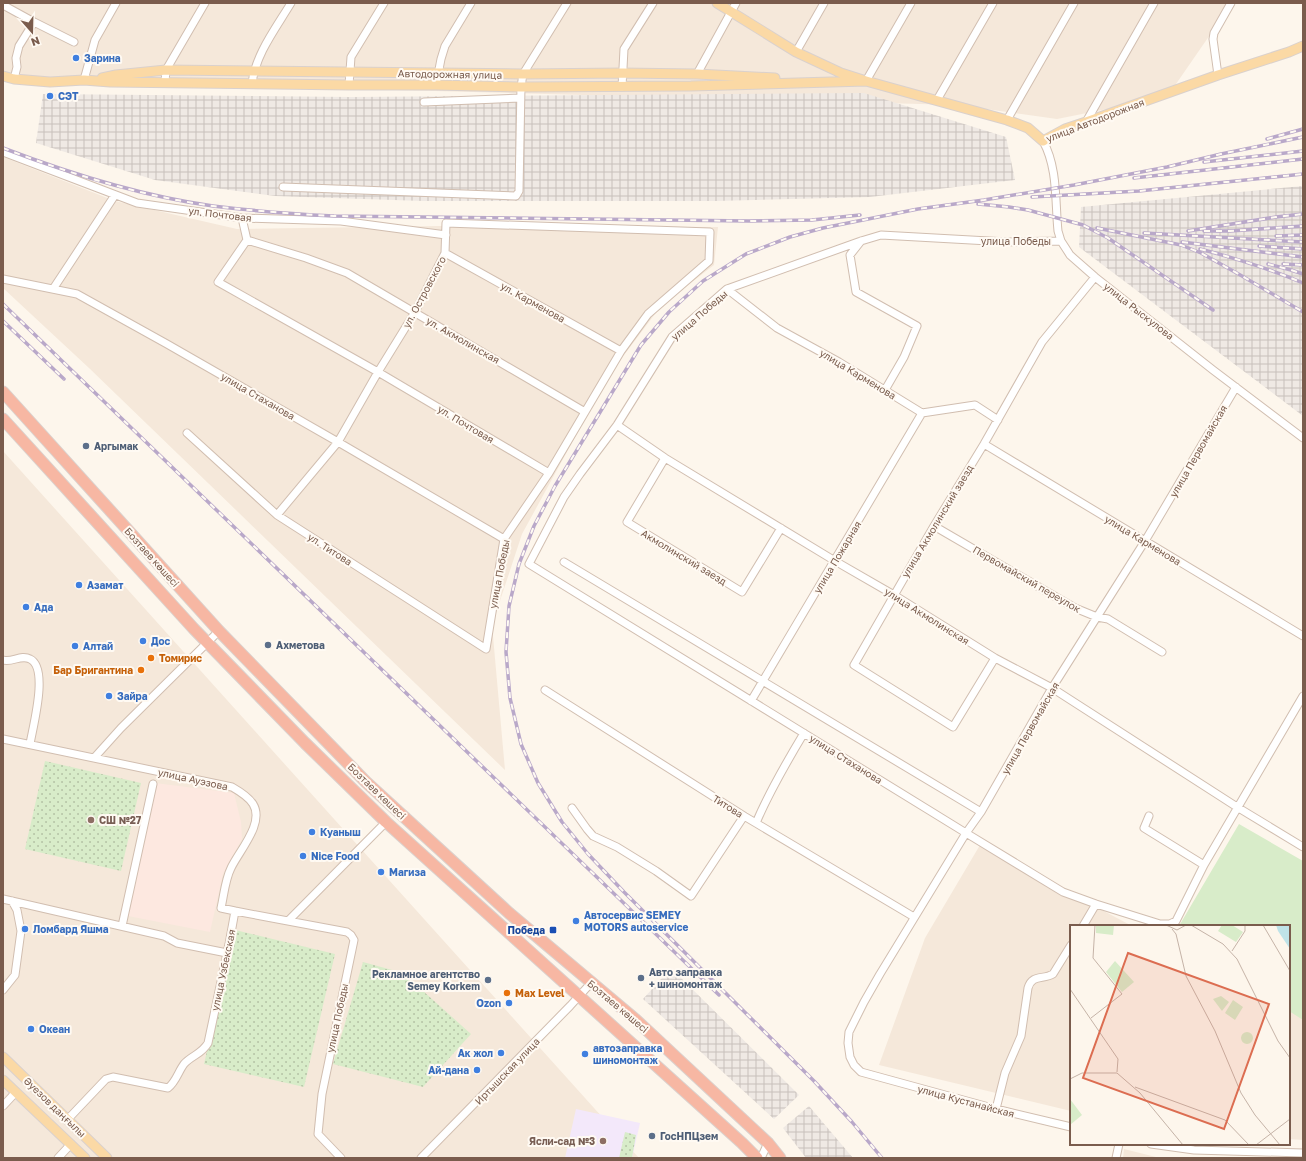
<svg xmlns="http://www.w3.org/2000/svg" width="1306" height="1161" viewBox="0 0 1306 1161" font-family="'Golos Text',sans-serif">
	<style>
		.residential { fill: #f5e8da }
		.commercial { fill: #fde8e0 }
		.industrial { fill: url(#industrial-grid) }
		.education { fill: #f3e8fa }
		.green { fill: #d8ecc9 }
		.park { fill: url(#park-dots) }
		.lines { fill: none; stroke-linecap: round; stroke-linejoin: round }
		.minor-casing { stroke: #d1beb0; stroke-width: 9 }
		.major-casing { stroke: #dad1cd; stroke-width: 11 }
		.highway-casing { stroke: #dad1cd; stroke-width: 13 }
		.minor { stroke: #fff; stroke-width: 7 }
		.major { stroke: #fbd9a5; stroke-width: 9 }
		.highway { stroke: #f7b7a3; stroke-width: 11 }
		.rail-casing { stroke: #b9a8c9; stroke-width: 3.5 }
		.rail { stroke: #fffaf3; stroke-width: 2; stroke-dasharray: 6; stroke-linecap: butt }
		.shop-dot { fill: #3f7fe0; stroke: #fffaf3; stroke-width: 1.5 }
		.service-dot { fill: #5c6f8a; stroke: #fffaf3; stroke-width: 1.5 }
		.food-dot { fill: #e8710a; stroke: #fffaf3; stroke-width: 1.5 }
		.education-dot { fill: #8d6e63; stroke: #fffaf3; stroke-width: 1.5 }
		.transit-dot { fill: #1a4fb4; stroke: #fffaf3; stroke-width: 1.5 }
		.labels { text-anchor: middle; dominant-baseline: central; stroke-width: 4; stroke-linejoin: round; paint-order: stroke }
		.shop-label { font-size: 10px; font-weight: bold; fill: #366cbe; stroke: #fffaf3; text-anchor: start }
		.street-label { font-size: 10px; fill: #7a5c4d; stroke: #fffaf3 }
		.service-label { font-size: 10px; font-weight: bold; fill: #4e5e75; stroke: #fffaf3; text-anchor: start }
		.food-label { font-size: 10px; font-weight: bold; fill: #c56008; stroke: #fffaf3; text-anchor: start }
		.education-label { font-size: 10px; font-weight: bold; fill: #785e54; stroke: #fffaf3; text-anchor: start }
		.transit-label { font-size: 10px; font-weight: bold; fill: #164399; stroke: #fffaf3; text-anchor: end }
		.inset-road { fill: none; stroke: #c5b3a7; stroke-width: 1 }
		.view { fill: #dc6d51; fill-opacity: 0.15; stroke: #dc6d51; stroke-width: 2 }
		.inset-edge { fill: none; stroke: #7a5c4d; stroke-width: 2 }
	</style>
	<defs>
		<pattern id="industrial-grid" width="8" height="8" patternUnits="userSpaceOnUse"><rect width="8" height="8" fill="#efe9e4"/><path d="M0 4h8M4 0v8" fill="none" stroke="#c7c0bb"/></pattern>
		<pattern id="park-dots" width="8" height="8" patternUnits="userSpaceOnUse"><rect width="8" height="8" fill="#d8ecc9"/><path d="M2 2h.1M6 6h.1" fill="none" stroke="#b4c2a5" stroke-width="1.8" stroke-linecap="round"/></pattern>
	</defs>
	<rect width="100%" height="100%" fill="#fdf6ec"/>
	<path class="residential" d="M3,3H1232L1167,97L1057,119L957,105L98,82L3,74Z
		M3,157L115,201L237,229L438,226L718,227L714,265L661,306L609,375L522,534L492,625L505,770L89,368L3,288Z
		M3,451L639,1158H3Z
		M980,845L1132,926H1071V1111L879,1065L925,938Z
		M1303,861V1140L1289,1139V926H1183Z
		M1124,1149L1160,1158H1123Z"/>
	<path class="commercial" d="M155,783L234,793L241,822L242,839L223,874L210,932L128,916Z"/>
	<path class="industrial" d="M864,93L1006,137L1015,180L870,197L715,201H423L275,196L155,180L36,143L43,94L351,97Z
		M1303,186V416L1079,247L1081,207Z
		M671,968L799,1095L774,1119L643,999Z
		M809,1106L853,1158H806L783,1128Z"/>
	<path class="education" d="M576,1109L640,1123L632,1158H565Z"/>
	<path class="green" d="M1239,824L1303,861V1020L1289,1011V926H1179Z"/>
	<path class="park" d="M45,761L141,783L121,871L25,849Z
		M235,930L335,954L304,1087L204,1064Z
		M363,962L403,973L471,1034L423,1087L333,1064Z
		M625,1132L636,1135L632,1158H619Z"/>
	<g class="lines">
		<g class="minor-casing">
			<path id="minor" d="M3,5L34,22
				M796,52L824,3
				M697,74L736,3
				M1218,75L1213,39L1214,33L1231,3
				M14,79L17,67L16,58L19,46L34,22L74,42
				M84,80L95,40L116,3
				M866,81L911,3
				M165,82L166,70L205,3
				M252,84C255,55 276,28 291,3
				M349,85L351,57L384,3
				M436,85L441,59L445,46L471,3
				M622,87L624,49L653,3
				M937,100L993,3
				M424,102L520,98
				M1007,120L1074,3
				M1086,122L1154,3
				M1043,141C1058,168 1055,202 1058,231L1061,241L1070,255L1095,277L1213,370L1303,438
				M3,152L137,203L242,218L341,221L446,235
				M283,187L516,196L519,191L521,87L523,74L567,3
				M242,218L247,240L306,258L347,273L585,412
				M247,240L218,282L378,372L549,473
				M861,241L850,255L856,292L917,326L904,357L885,390
				M1061,241L1007,242L881,235L861,241L727,289L672,337L617,425L580,474L564,497L529,564L966,833L1063,892L1096,904L1160,924H1170L1176,921L1204,865L1303,696
				M445,253L621,351
				M3,279L77,294L167,344L338,442L504,539
				M53,289L115,195
				M727,289L777,328L839,362L922,413L975,405L998,420
				M617,425L665,458L835,561L894,595L995,658L1052,688L1237,807L1303,847
				M187,433L277,515L486,649L504,539L549,473L621,351L648,314L709,261L710,232L446,223L445,253L415,312L378,372L338,442L277,515
				M984,444L1303,636
				M665,458L627,522L742,592L781,528
				M934,526L1075,608L1097,617L1108,619L1162,652
				M564,562L981,812
				M995,658L953,727L854,665L934,526L984,444L1042,342L1095,277
				M3,660C12,663 21,654 30,659C49,668 33,726 30,744
				M545,690L744,816L914,917
				M751,701L922,413
				M3,739L232,787C239,791 248,796 253,804C265,823 239,851 231,868C225,880 224,895 221,908L235,911
				M94,758L121,728L219,631
				M572,808L587,829L593,836L617,847L656,871L691,896L744,816
				M1149,816L1144,828L1204,865
				M756,823C769,792 786,763 804,733
				M3,899L164,936L177,943L227,953
				M288,921L347,932L351,935L354,940L322,1094L318,1134L341,1158
				M122,926L153,784
				M1083,926L1096,904
				M3,990L15,975L21,931L17,910L12,901
				M3,1106L16,1092
				M996,1109L1005,1073L1021,1036L1028,988C1032,974 1043,980 1053,974L1071,945
				M68,1119L106,1079L113,1077L168,1088C176,1082 178,1072 184,1064C192,1055 202,1054 208,1043L229,944L235,911L288,921L386,822
				M1071,1127L996,1109L861,1072L854,1065L850,1057L848,1043L849,1032L864,1002L880,974L966,833L981,812L1052,688L1145,541L1236,387
				M1151,1144L1194,1150L1303,1153
				M58,1158L71,1144
				M421,1158L570,1006L591,983
				M761,1158L768,1143
				M1116,1158L1119,1144"/>
		</g>
		<g class="major-casing">
			<path id="major" d="M717,3L796,52L841,73L866,81L1007,120L1028,128L1043,141L1065,129L1086,122L1218,75L1289,52L1303,46
				M3,76L14,79L50,82L84,80L110,82L349,85H436L521,87L691,86L866,81
				M102,78L116,75L166,70L523,74L622,73L697,74L775,78
				M3,1057L107,1158
				M3,1080L85,1158"/>
		</g>
		<g class="highway-casing">
			<path id="highway" d="M3,392L219,631L366,782L509,913L636,1020L768,1143L780,1158
				M3,419L194,629L305,743L386,822L742,1143L757,1158"/>
		</g>
		<use href="#minor" class="minor"/>
		<use href="#major" class="major"/>
		<use href="#highway" class="highway"/>
		<g class="rail-casing">
			<path id="rail" d="M1267,139L1303,129
				M3,148C71,174 141,196 213,206C253,211 294,214 334,216L749,221L812,220L860,215
				M1204,162L1303,151
				M1134,178L1303,159
				M1032,197L1139,191L1303,174
				M978,204L1009,207L1028,210L1083,225L1108,238L1213,310
				M1097,228L1181,245L1201,253L1242,276L1303,312
				M1188,231L1276,217L1303,214
				M1204,231H1230L1303,226
				M1144,233L1303,242
				M1276,236L1303,235
				M1182,242L1303,257
				M1259,246L1303,249
				M1200,249C1235,258 1270,269 1303,283
				M1268,264L1291,270L1303,274
				M1283,264L1303,265
				M3,304L719,995
				M3,321L64,379
				M882,1158L852,1122L814,1081L624,892L588,854L562,822L538,783L521,744L510,698L506,652L509,606L519,564L534,526L555,486L641,345L669,312L703,281L746,254L790,237L823,228L918,209L984,200L1074,185L1167,167L1221,154L1303,137"/>
		</g>
		<use href="#rail" class="rail"/>
	</g>
	<g class="shop-dot">
		<circle cx="76" cy="58" r="4"/>
		<circle cx="50" cy="96" r="4"/>
		<circle cx="79" cy="585" r="4"/>
		<circle cx="26" cy="607" r="4"/>
		<circle cx="143" cy="641" r="4"/>
		<circle cx="75" cy="646" r="4"/>
		<circle cx="109" cy="696" r="4"/>
		<circle cx="312" cy="832" r="4"/>
		<circle cx="303" cy="856" r="4"/>
		<circle cx="381" cy="872" r="4"/>
		<circle cx="576" cy="921" r="4"/>
		<circle cx="25" cy="929" r="4"/>
		<circle cx="509" cy="1003" r="4"/>
		<circle cx="31" cy="1029" r="4"/>
		<circle cx="501" cy="1053" r="4"/>
		<circle cx="585" cy="1054" r="4"/>
		<circle cx="477" cy="1070" r="4"/>
	</g>
	<g class="service-dot">
		<circle cx="86" cy="446" r="4"/>
		<circle cx="268" cy="645" r="4"/>
		<circle cx="641" cy="978" r="4"/>
		<circle cx="488" cy="980" r="4"/>
		<circle cx="652" cy="1136" r="4"/>
	</g>
	<g class="food-dot">
		<circle cx="151" cy="658" r="4"/>
		<circle cx="141" cy="670" r="4"/>
		<circle cx="507" cy="993" r="4"/>
	</g>
	<g class="education-dot">
		<circle cx="91" cy="820" r="4"/>
		<circle cx="603" cy="1141" r="4"/>
	</g>
	<rect class="transit-dot" x="549" y="926" width="8" height="8" rx="2"/>
	<g class="labels">
		<g class="shop-label">
			<text x="84" y="58">Зарина</text>
			<text x="58" y="96">СЭТ</text>
			<text x="87" y="585">Азамат</text>
			<text x="34" y="607">Ада</text>
			<text x="151" y="641">Дос</text>
			<text x="83" y="646">Алтай</text>
			<text x="117" y="696">Зайра</text>
			<text x="320" y="832">Куаныш</text>
			<text x="311" y="856">Nice Food</text>
			<text x="389" y="872">Магиза</text>
			<text x="584" y="915">Автосервис SEMEY<tspan x="584" dy="12">MOTORS autoservice</tspan></text>
			<text x="33" y="929">Ломбард Яшма</text>
			<text x="501" y="1003" text-anchor="end">Ozon</text>
			<text x="39" y="1029">Океан</text>
			<text x="593" y="1048">автозаправка<tspan x="593" dy="12">шиномонтаж</tspan></text>
			<text x="493" y="1053" text-anchor="end">Ак жол</text>
			<text x="469" y="1070" text-anchor="end">Ай-дана</text>
		</g>
		<g class="street-label">
			<text transform="translate(450 74) rotate(1)">Автодорожная улица</text>
			<text transform="translate(1095 120) rotate(-21)">улица Автодорожная</text>
			<text transform="translate(220 214) rotate(7)">ул. Почтовая</text>
			<text x="1016" y="241">улица Победы</text>
			<text transform="translate(424 292) rotate(-62)">ул. Островского</text>
			<text transform="translate(533 302) rotate(29)">ул. Карменова</text>
			<text transform="translate(1139 311) rotate(38)">улица Рыскулова</text>
			<text transform="translate(699 315) rotate(-41)">улица Победы</text>
			<text transform="translate(463 340) rotate(30)">ул. Акмолинская</text>
			<text transform="translate(858 374) rotate(31)">улица Карменова</text>
			<text transform="translate(258 396) rotate(30)">улица Стаханова</text>
			<text transform="translate(466 424) rotate(31)">ул. Почтовая</text>
			<text transform="translate(1198 451) rotate(-60)">улица Первомайская</text>
			<text transform="translate(937 521) rotate(-59)">улица Акмолинский заезд</text>
			<text transform="translate(1143 540) rotate(31)">улица Карменова</text>
			<text transform="translate(330 549) rotate(33)">ул. Титова</text>
			<text transform="translate(152 557) rotate(48)">Бозтаев көшесі</text>
			<text transform="translate(684 557) rotate(31)">Акмолинский заезд</text>
			<text transform="translate(837 557) rotate(-59)">улица Пожарная</text>
			<text transform="translate(499 574) rotate(-79)">улица Победы</text>
			<text transform="translate(1027 579) rotate(30)">Первомайский переулок</text>
			<text transform="translate(927 616) rotate(32)">улица Акмолинская</text>
			<text transform="translate(1030 728) rotate(-60)">улица Первомайская</text>
			<text transform="translate(846 759) rotate(32)">улица Стаханова</text>
			<text transform="translate(193 779) rotate(12)">улица Ауэзова</text>
			<text transform="translate(377 791) rotate(44)">Бозтаев көшесі</text>
			<text transform="translate(728 806) rotate(32)">Титова</text>
			<text transform="translate(223 970) rotate(-78)">улица Узбекская</text>
			<text transform="translate(618 1006) rotate(40)">Бозтаев көшесі</text>
			<text transform="translate(337 1018) rotate(-78)">улица Победы</text>
			<text transform="translate(507 1071) rotate(-46)">Иртышская улица</text>
			<text transform="translate(966 1101) rotate(15)">улица Кустанайская</text>
			<text transform="translate(55 1107) rotate(44)">Әуезов даңғылы</text>
		</g>
		<g class="service-label">
			<text x="94" y="446">Аргымак</text>
			<text x="276" y="645">Ахметова</text>
			<text x="649" y="972">Авто заправка<tspan x="649" dy="12">+ шиномонтаж</tspan></text>
			<text x="480" y="974" text-anchor="end">Рекламное агентство<tspan x="480" dy="12">Semey Korkem</tspan></text>
			<text x="660" y="1136">ГосНПЦзем</text>
		</g>
		<g class="food-label">
			<text x="159" y="658">Томирис</text>
			<text x="133" y="670" text-anchor="end">Бар Бригантина</text>
			<text x="515" y="993">Max Level</text>
		</g>
		<g class="education-label">
			<text x="99" y="820">СШ №27</text>
			<text x="595" y="1141" text-anchor="end">Ясли-сад №3</text>
		</g>
		<g class="transit-label">
			<text x="545" y="930">Победа</text>
		</g>
	</g>
	<g transform="translate(1070 925)">
		<rect width="220" height="220" fill="#fdf6ec"/>
		<path d="M26,0H44L43,10L26,8ZM152,0H162L173,7L166,17L148,6ZM45,36L64,57L52,67L36,47Z" fill="#d8ecc9"/>
		<path d="M0,174L12,190L0,200Z" fill="#d8ecc9"/>
		<path d="M151,71L159,77L152,86L143,74ZM163,75L173,82L165,95L155,88ZM171 113a6 6 0 1 1 12 0a6 6 0 1 1-12 0Z" fill="#d8ecc9"/>
		<path d="M206,0H220V24L208,6Z" fill="#bfe3e8"/>
		<path class="inset-road" d="M96,0L107,5L116,0M121,0L153,19L167,34L208,116L220,133M193,0L220,46M102,4L106,9L116,51L145,106L171,168L185,190L210,220M162,26L175,6V0M0,64L48,134L47,147M21,93L52,69L23,33L25,0M0,154L12,148H47L70,168L113,220M65,162L155,195L179,220M186,220L220,194"/>
		<path class="view" d="M58,28L199,79L154,204L13,153Z"/>
		<rect width="220" height="220" class="inset-edge"/>
	</g>
	<rect width="1306" height="1161" fill="none" stroke="#7a5c4d" stroke-width="8"/>
	<g transform="translate(32 32) rotate(160)" stroke="#fffaf3" stroke-width="3" paint-order="stroke">
	<path d="M0-3L7 15L0 10L-7 15Z" fill="#7a5c4d"/>
	<text y="-6" font-size="11" font-weight="bold" text-anchor="middle" fill="#7a5c4d">N</text>
	</g>
</svg>
